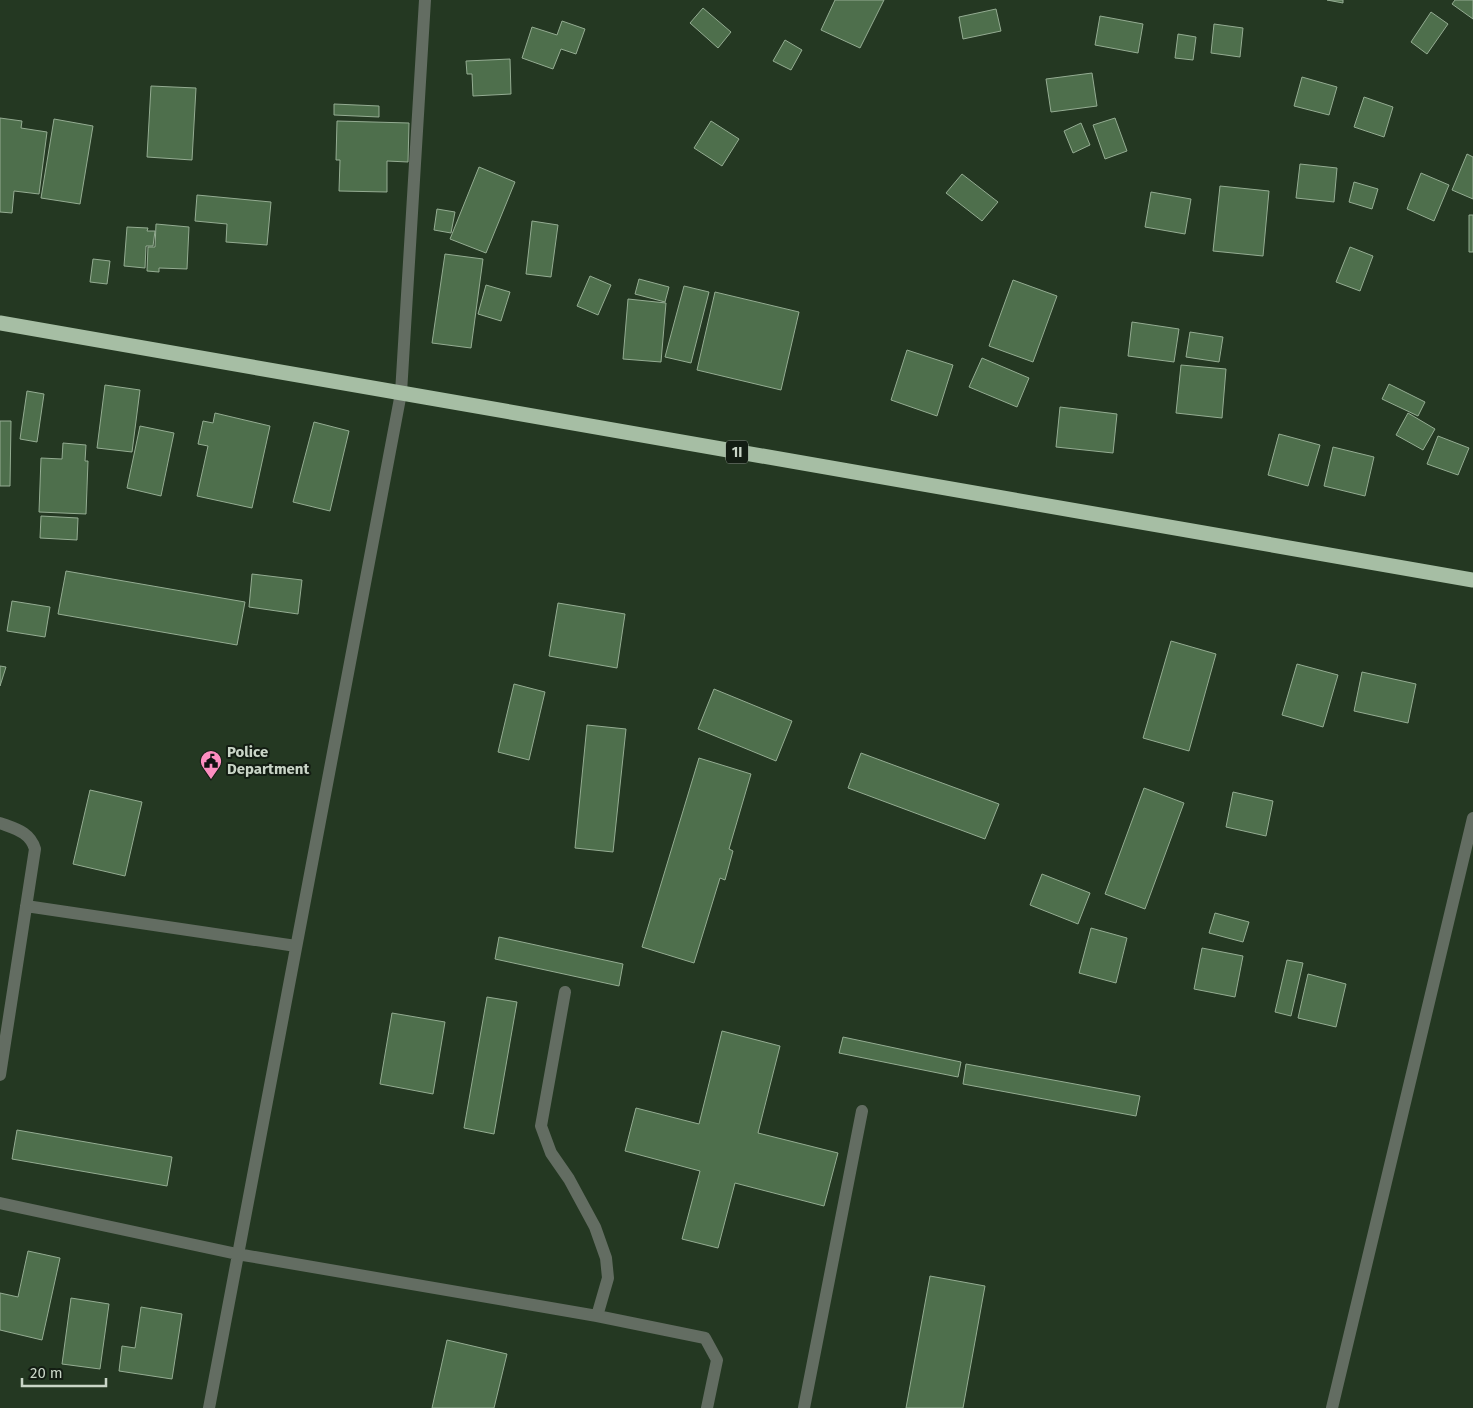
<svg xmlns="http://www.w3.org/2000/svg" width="1473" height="1408" viewBox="0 0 1473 1408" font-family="'Fira Sans',sans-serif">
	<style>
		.building { fill: #4e6f4c; stroke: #94ac92 }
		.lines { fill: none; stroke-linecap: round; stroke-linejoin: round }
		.minor { stroke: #636d62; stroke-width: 12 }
		.highway { stroke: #a6bea4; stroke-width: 15 }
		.labels { text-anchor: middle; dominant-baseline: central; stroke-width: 4; stroke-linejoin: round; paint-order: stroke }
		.shield { fill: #131d13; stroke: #929e91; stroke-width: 1 }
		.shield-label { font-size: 14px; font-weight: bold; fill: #c9d5c7 }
		.poi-label { font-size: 15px; font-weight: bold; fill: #c9d5c7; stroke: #131d13; text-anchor: start }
	</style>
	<rect width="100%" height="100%" fill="#243822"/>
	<path class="building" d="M835,0H884L860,48L821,30Z
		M1327,0H1343V3Z
		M1455,0H1473V19L1452,4Z
		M703,8L731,32L718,48L690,23Z
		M996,9L1001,31L963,39L959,17Z
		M1431,12L1448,24L1427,54L1411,42Z
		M1100,16L1143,24L1138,53L1095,45Z
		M562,21L585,29L576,54L561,49L553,69L522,58L532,27L557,35Z
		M1214,24L1243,28L1240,57L1211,53Z
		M1178,34L1196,37L1193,60L1175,58Z
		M785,40L802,50L791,70L773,61Z
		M510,59L511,94L473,96L472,74H467L466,61Z
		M1092,73L1097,106L1051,112L1046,79Z
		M1302,77L1337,87L1329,115L1294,106Z
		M151,86L196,88L192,160L147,157Z
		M1364,97L1393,107L1384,137L1354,127Z
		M334,104L379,106V117L334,115Z
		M0,118L22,121L21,128L47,132L39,194L14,191L12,213L0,212Z
		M1115,118L1127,151L1105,159L1093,125Z
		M54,119L93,126L80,204L41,198Z
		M337,121L409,123L408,162L387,161V192L339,191L340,160H336Z
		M711,121L739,139L722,166L694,148Z
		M1081,123L1090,145L1073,153L1064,131Z
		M1467,154L1473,157V199L1452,190Z
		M1300,164L1337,168L1334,202L1296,198Z
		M479,167L515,182L486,253L450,239Z
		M1421,173L1449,185L1434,221L1407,209Z
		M962,174L998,202L982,221L946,193Z
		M1354,182L1378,189L1372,209L1349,202Z
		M1220,186L1269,191L1263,256L1213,251Z
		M1151,192L1191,199L1185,234L1145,227Z
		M197,195L271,202L267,245L226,242L227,224L195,221Z
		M437,209L455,212L451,233L434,230Z
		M1469,215H1473V252H1469Z
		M532,221L558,225L551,277L526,274Z
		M156,224L189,227L187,269L159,268V272L147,271L148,247H155Z
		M127,227L148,228L147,231H155L153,246H146L145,268L124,266Z
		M1350,247L1373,256L1360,291L1336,282Z
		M445,254L483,259L471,348L432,343Z
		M93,259L110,261L107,284L90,282Z
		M590,276L611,285L598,315L577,306Z
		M639,279L669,287L665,302L635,294Z
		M1013,280L1057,296L1033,362L989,346Z
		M486,285L510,292L501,321L478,314Z
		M684,286L709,292L691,363L665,357Z
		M715,292L799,312L781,390L697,370Z
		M628,299L666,303L661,362L623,359Z
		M1132,322L1179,329L1174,362L1128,356Z
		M1190,332L1223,337L1219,362L1186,357Z
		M907,350L953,365L937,416L891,400Z
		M982,358L1029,378L1017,407L969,387Z
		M1181,365L1226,369L1222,418L1176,413Z
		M1389,384L1425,402L1418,416L1382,399Z
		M105,385L140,390L132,452L97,448Z
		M27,391L44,394L37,442L20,439Z
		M1060,407L1117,414L1113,453L1056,447Z
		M215,413L270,426L252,508L197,496L208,446L198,444L203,421L213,423Z
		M1408,413L1435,429L1423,450L1396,435Z
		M0,421H11L10,486H0Z
		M314,422L349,431L330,511L293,502Z
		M140,426L174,433L161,496L127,488Z
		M1279,434L1320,445L1308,486L1268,475Z
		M1438,436L1469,448L1458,475L1427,464Z
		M63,443L86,445L85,461H88L86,514L39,512L41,458L62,459Z
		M1333,447L1374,457L1365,496L1324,486Z
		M41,516L78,518L77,540L40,538Z
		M66,571L245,602L237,645L58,614Z
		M252,574L302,580L298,614L249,607Z
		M12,601L50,607L45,637L7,631Z
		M558,603L625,614L617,668L549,656Z
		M1171,641L1216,654L1189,751L1143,738Z
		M1297,664L1338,675L1323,727L1282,715Z
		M0,666L6,667L0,686Z
		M1362,672L1416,684L1408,723L1354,711Z
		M514,684L545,692L529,760L498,752Z
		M714,689L792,721L776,761L698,729Z
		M587,725L626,729L613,852L575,848Z
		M861,753L999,804L985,839L848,788Z
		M699,758L751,774L729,849L733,851L725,880L720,878L694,963L642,947Z
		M1144,788L1184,803L1145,909L1105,894Z
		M90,790L142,802L125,876L73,864Z
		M1233,792L1273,801L1266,836L1226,827Z
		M1042,874L1090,893L1078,924L1030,905Z
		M1215,913L1249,922L1243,942L1209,933Z
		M1091,928L1127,938L1116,983L1079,973Z
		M499,937L623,964L619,986L495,959Z
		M1202,948L1243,956L1235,997L1194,989Z
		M1287,960L1303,963L1291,1016L1275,1012Z
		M1308,974L1346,984L1336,1027L1298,1018Z
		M487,997L517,1002L494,1134L464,1128Z
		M392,1013L445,1022L433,1094L380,1084Z
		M722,1031L780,1046L758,1133L838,1153L824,1206L735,1183L718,1248L682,1239L700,1171L625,1151L636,1108L699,1124Z
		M843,1037L961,1062L958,1077L839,1053Z
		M966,1064L1140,1096L1136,1116L963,1084Z
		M17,1130L172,1157L167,1186L12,1159Z
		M28,1251L60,1258L42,1340L0,1330V1293L18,1297Z
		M930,1276L985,1286L963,1408H906Z
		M71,1298L109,1304L100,1369L62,1364Z
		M141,1307L182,1314L172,1379L119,1371L122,1346L135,1348Z
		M447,1340L507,1354L494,1408H432Z"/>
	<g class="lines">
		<path class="minor" d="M0,823C16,829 30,832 35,849L0,1075
			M26,906L296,946
			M565,992L541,1126L551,1153L569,1179L595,1227L606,1258L608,1278L597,1316
			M0,1203L237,1254L597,1316L705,1338L717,1360L707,1408
			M209,1408L401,393L425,0
			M804,1408L862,1111
			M1332,1408L1473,818"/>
		<path class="highway" d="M0,323L1473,580"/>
	</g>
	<defs>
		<g id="civic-pin" transform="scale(1.125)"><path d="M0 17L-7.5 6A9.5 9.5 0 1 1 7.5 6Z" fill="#fd8ec0" stroke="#131d13"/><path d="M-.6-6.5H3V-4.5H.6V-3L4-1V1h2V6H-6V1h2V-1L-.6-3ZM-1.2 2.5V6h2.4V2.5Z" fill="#111"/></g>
	</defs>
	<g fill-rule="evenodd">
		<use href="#civic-pin" x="211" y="761"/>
	</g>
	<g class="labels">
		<rect class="shield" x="726" y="440.5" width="22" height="23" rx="4"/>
		<g class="shield-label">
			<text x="737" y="452">1I</text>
		</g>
		<g class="poi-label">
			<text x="227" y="752">Police<tspan x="227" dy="17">Department</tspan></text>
		</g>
	</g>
	<path d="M22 1378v8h84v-8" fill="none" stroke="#c9d5c7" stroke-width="2.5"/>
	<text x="30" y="1378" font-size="15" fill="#c9d5c7" stroke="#131d13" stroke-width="4" paint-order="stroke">20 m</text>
</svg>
